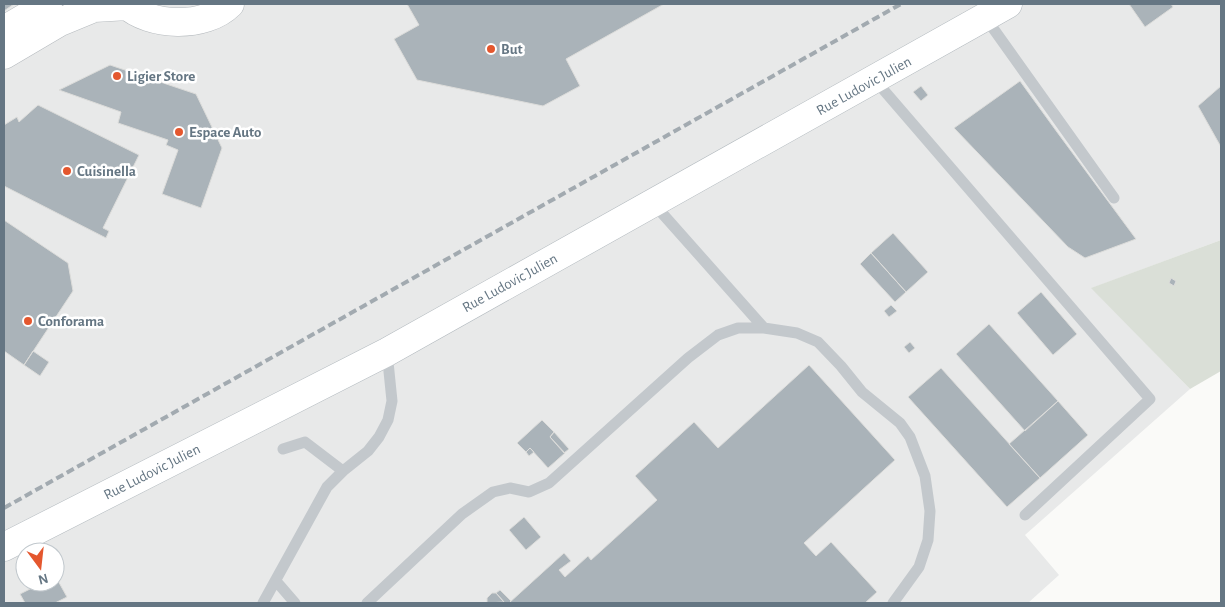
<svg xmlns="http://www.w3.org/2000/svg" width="1225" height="607" viewBox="0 0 1225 607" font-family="'Alegreya Sans',sans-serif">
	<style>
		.built { fill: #e8e9e9; fill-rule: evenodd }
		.green { fill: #dadfd7 }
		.building { fill: #aab3b9; stroke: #dcdcda }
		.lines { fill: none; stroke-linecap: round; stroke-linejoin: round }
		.secondary-casing { stroke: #b3babf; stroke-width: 29 }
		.primary-casing { stroke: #b5babe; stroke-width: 29 }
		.service { stroke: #c3c8cc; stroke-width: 11 }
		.secondary { stroke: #fff; stroke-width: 28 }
		.primary { stroke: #fff; stroke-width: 28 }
		.rail { stroke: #a2aab0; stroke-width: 4; stroke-dasharray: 8 4; stroke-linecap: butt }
		.poi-dot { fill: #e4572e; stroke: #fff; stroke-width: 2 }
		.labels { text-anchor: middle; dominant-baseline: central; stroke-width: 5; stroke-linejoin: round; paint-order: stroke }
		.poi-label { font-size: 15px; font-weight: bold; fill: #657683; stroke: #fff; text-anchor: start }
		.street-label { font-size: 15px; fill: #657683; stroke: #fff }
	</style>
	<rect width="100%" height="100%" fill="#fafaf8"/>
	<path class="built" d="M4,4H1221V240L1092,288L1190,389L1025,535L1059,575L1028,603H4ZM25,552H55V582H25Z"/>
	<path class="green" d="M1221,240V371L1190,389L1091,288Z"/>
	<path class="building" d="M4,4H14L4,11Z
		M407,4H664L566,59L580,86L543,106L417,80L394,39L419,25Z
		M1129,4H1171L1173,7L1145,27Z
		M110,65L196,94L222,148L201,208L162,194L178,150L166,145L168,140L118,123L121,112L59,90Z
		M1020,81L1057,132L1136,239L1085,258L1068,247L954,128Z
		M921,86L928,95L921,101L913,92Z
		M1221,86V147L1198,106Z
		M38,105L139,155L103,228L109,231L106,238L4,186V125L17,117L19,122Z
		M4,220L68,263L73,291L24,365L4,351Z
		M893,233L928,272L906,292L871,253Z
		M871,253L906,292L895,302L860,264Z
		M1171,278L1176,281L1174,286L1169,283Z
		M1041,292L1077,334L1053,355L1017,313Z
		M891,305L897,311L889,317L884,311Z
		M989,324L1058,401L1025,431L956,354Z
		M910,342L915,348L909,353L904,347Z
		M33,351L49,362L40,376L24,365Z
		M809,365L895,460L804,543L816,556L831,542L877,592L865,603H509L564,553L571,561L559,570L565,577L588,556L591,560L657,500L635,476L694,422L718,448Z
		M941,368L1040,478L1007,507L908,397Z
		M1058,401L1088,435L1040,478L1009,444Z
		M542,420L554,432L550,437L565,453L548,468L530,448L526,452L517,443Z
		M554,432L569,449L564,453L550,437Z
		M530,448L534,452L529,456L526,452Z
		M524,517L541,537L526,550L509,530Z
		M57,579L67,597L55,603H25L20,594L38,585L40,587L55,582Z
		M44,582L49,583L40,587L38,585Z
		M500,590L511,601L509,603H503L504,602L496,593Z
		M492,593H496L504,602L487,603V598Z"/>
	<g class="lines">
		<g class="secondary-casing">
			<path id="secondary" d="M4,547L387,352L1008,4"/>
		</g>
		<g class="primary-casing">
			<path id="primary" d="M125,4C150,27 205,29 230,4
				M4,30L48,4
				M4,55L60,22L94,8L128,6"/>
		</g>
		<path class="service" d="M985,17L1114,198
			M875,80L1150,399L1025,515
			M653,203L764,328
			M283,449L305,442L343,471
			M276,581L295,603
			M263,603L327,487L343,471L368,451L379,437L388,420L392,401L387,352
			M367,603L462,514L493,492L510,488L529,492L549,483L688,358L718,335L738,328H764L797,333L818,342L841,366L862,392L900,423L910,437L925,476L930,511L928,540L919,567L893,603"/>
		<use href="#secondary" class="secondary"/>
		<use href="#primary" class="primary"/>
		<path class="rail" d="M4,508L901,4"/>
	</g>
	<g class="poi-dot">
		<circle cx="491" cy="49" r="5"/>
		<circle cx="117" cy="76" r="5"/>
		<circle cx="179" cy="132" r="5"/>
		<circle cx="67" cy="171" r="5"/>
		<circle cx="28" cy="321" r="5"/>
	</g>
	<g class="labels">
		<g class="poi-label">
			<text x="501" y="49">But</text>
			<text x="127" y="76">Ligier Store</text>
			<text x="189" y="132">Espace Auto</text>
			<text x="77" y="171">Cuisinella</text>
			<text x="38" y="321">Conforama</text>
		</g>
		<g class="street-label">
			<text transform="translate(864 86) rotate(-29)">Rue Ludovic Julien</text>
			<text transform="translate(510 283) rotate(-29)">Rue Ludovic Julien</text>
			<text transform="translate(152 472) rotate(-27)">Rue Ludovic Julien</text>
		</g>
	</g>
	<rect width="1225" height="607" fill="none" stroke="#657683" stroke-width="10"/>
	<g transform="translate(40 567) rotate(165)"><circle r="24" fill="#ffffff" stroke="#c1c8cd"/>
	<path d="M0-4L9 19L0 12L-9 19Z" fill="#e4572e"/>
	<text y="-8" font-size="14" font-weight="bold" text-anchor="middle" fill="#657683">N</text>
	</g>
</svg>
